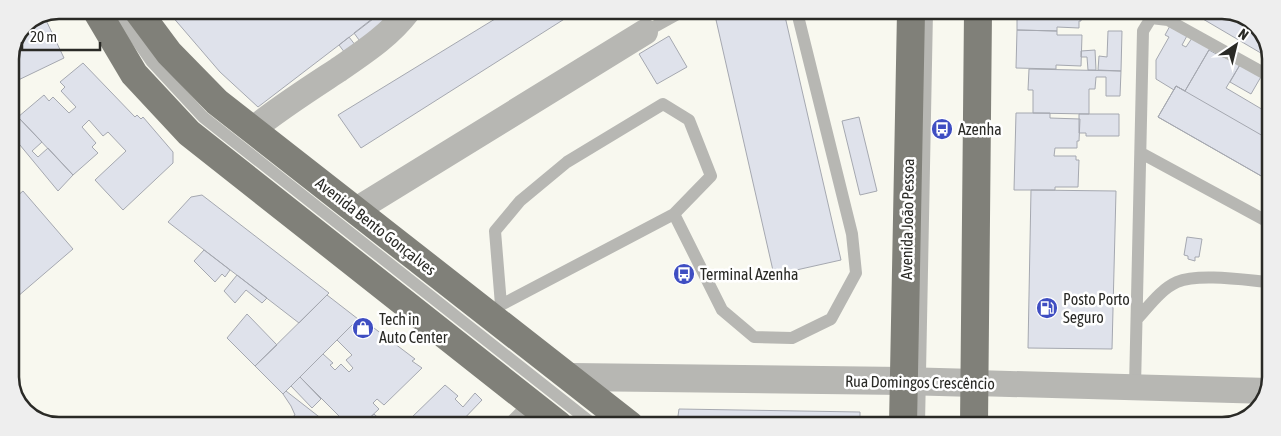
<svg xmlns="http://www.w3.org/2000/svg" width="1281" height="436" viewBox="0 0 1281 436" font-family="'Asap Condensed',sans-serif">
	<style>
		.building { fill: #dfe2eb; stroke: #a5a8b0 }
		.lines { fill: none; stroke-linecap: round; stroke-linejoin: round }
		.service { stroke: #b7b7b3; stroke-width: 12 }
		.minor { stroke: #b7b7b3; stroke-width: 26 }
		.tertiary { stroke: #b7b7b3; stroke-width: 28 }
		.primary { stroke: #808079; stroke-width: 28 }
		.labels { text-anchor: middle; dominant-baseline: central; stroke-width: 5; stroke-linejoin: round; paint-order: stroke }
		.poi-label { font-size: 16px; fill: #2a2a26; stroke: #fff; text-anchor: start }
		.street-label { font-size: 16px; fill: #2a2a26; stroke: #fff }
		.rim { fill: none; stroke: #2a2a26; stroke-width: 2.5 }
	</style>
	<rect width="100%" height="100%" fill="#f8f8ef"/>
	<path class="building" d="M182,10L369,11L373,19L258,107L220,72L171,15Z
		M382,11L385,21L362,44L354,33Z
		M508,11H577L361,148L338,115Z
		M714,11L784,12L841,260L774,275Z
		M1017,12H1081V21H1079V28L1057,27V31L1017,30Z
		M1191,12H1238L1261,29L1271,55V59Z
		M44,16L64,58L10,84V56L24,24Z
		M1171,24L1188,34L1182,45L1186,47L1192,38L1210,48L1185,91L1176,86L1174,90L1156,79V60L1169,37L1165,35Z
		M1017,30L1057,31V35H1082L1081,66L1056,65V69L1016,68Z
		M1108,31H1122L1121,71L1098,70L1099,56L1107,57Z
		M669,36L687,67L657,84L639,54Z
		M349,37L356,46L345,53L339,45Z
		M1095,50L1096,70H1088L1087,57H1081V51Z
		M1209,50L1220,56L1241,63L1226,88L1270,114V181L1158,117L1176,86L1185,91Z
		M83,63L135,117L137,115L141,119L143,117L173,152V163L123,210L95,180L126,151L108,132L103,136L89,120L82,127L96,143L92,147L98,153L73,175L18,117L44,95L49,101L53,97L69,113L76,107L61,91L65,87L60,82Z
		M1241,63L1262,75L1251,94L1230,82Z
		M1029,69L1121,71L1120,96H1106V77H1096L1095,89H1089V114L1033,113V90H1028Z
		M1176,86L1270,140V181L1158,117Z
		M1016,113H1050V118L1080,119L1079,141H1077V148H1055L1054,156H1076V160H1079L1078,187H1055V190H1014Z
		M1079,114H1119V136H1086V133H1079Z
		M18,117L42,142L32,151L38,157L48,148L73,175L58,191L10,133V124Z
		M859,117L877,191L860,195L842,121Z
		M1031,190L1116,191L1112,349L1028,348Z
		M23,191L73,249L10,303V202Z
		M202,195L329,293L299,323L168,222L191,197Z
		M1187,237L1202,239L1199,257H1195V261L1188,259V256L1184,255Z
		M204,250L230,270L225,277L222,274L215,282L194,261Z
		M237,275L267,298L262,303L246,290L235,303L224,291Z
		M327,295L358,319L283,394L255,366Z
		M247,314L277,345L255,366L227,338Z
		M358,319L368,327L370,325L415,359L412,361L422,368L384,405L377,399L373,403L379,409L363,424H347L300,377L323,354L333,363L330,365L335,370L341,364L349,372L353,368L346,360L352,355L337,340Z
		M300,377L321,399L312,408L291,386Z
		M445,385L458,396L455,399L463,407L475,393L482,400L459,424H413L409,420Z
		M286,391L327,423L284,424L295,415L291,406L283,394Z
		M679,409L860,412V425H688L678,416Z
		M374,414L385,424H363Z
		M1175,419H1195V426H1179V419Z
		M1195,419H1208V426H1195Z"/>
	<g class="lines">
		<path class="service" d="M116,10L152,62L203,117L594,425
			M645,32L683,11
			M1141,153L1270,223
			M674,214L722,310L754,337L792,338L831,319L856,273L852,234L797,12
			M487,312L501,305L674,214L711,176L689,120L663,104L567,162L520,201L495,231L501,305
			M1137,319C1149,306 1161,289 1177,282C1198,273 1245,280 1269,282
			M1135,387L1143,31L1151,18L1168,20L1271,77
			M919,425L927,12"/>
		<path class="minor" d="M252,130C279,108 309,89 338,70C364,52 389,36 408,11
			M356,210L645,32
			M975,383L1269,391
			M518,425L536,407"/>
		<path class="tertiary" d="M571,377L903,381L975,383"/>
		<path class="primary" d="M96,10L134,74L189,133L559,425
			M137,10L169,53L217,102L630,425
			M903,425L911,12
			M974,425L978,12"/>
	</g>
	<defs>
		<g id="bus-disc" transform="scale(1.125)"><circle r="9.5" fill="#3f4ec2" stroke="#fff"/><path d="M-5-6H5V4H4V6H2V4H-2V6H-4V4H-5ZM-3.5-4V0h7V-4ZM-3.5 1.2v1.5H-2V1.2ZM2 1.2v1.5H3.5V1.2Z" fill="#fff"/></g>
		<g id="fuel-disc" transform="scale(1.125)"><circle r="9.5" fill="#3f4ec2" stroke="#fff"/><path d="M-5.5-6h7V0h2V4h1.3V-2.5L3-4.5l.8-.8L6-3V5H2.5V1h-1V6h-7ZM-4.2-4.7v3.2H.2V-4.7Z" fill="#fff"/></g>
		<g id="shop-disc" transform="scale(1.125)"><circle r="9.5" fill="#3f4ec2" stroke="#fff"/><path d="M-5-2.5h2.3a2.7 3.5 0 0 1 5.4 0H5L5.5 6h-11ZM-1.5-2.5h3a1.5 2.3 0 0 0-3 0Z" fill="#fff"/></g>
	</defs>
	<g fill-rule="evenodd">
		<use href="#bus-disc" x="942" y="129"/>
		<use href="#bus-disc" x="684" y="274"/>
		<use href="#fuel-disc" x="1047" y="308"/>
		<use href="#shop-disc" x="363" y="328"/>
	</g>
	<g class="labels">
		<g class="poi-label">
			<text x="958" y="129">Azenha</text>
			<text x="700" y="274">Terminal Azenha</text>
			<text x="1063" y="299">Posto Porto<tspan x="1063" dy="18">Seguro</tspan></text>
			<text x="379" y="319">Tech in<tspan x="379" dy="18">Auto Center</tspan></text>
		</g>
		<g class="street-label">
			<text transform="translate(907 219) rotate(-89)">Avenida João Pessoa</text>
			<text transform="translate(376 226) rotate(38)">Avenida Bento Gonçalves</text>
			<text transform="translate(920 382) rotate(1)">Rua Domingos Crescêncio</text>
		</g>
	</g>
	<path d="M0 0H1281V436H0ZM59 19H1222A40 40 0 0 1 1262 59V377A40 40 0 0 1 1222 417H59A40 40 0 0 1 19 377V59A40 40 0 0 1 59 19Z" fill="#eee" fill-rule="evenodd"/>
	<path class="rim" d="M59 19H1222A40 40 0 0 1 1262 59V377A40 40 0 0 1 1222 417H59A40 40 0 0 1 19 377V59A40 40 0 0 1 59 19Z"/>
	<g transform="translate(1236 45) rotate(35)" stroke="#ffffff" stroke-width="4" paint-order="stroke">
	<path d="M0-4L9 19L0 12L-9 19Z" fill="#2a2a26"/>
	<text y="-8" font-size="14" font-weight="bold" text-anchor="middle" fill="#2a2a26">N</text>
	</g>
	<path d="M22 42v8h78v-8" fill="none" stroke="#2a2a26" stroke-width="2.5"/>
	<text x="30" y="42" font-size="15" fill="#2a2a26" stroke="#ffffff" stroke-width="4" paint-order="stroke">20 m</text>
</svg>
